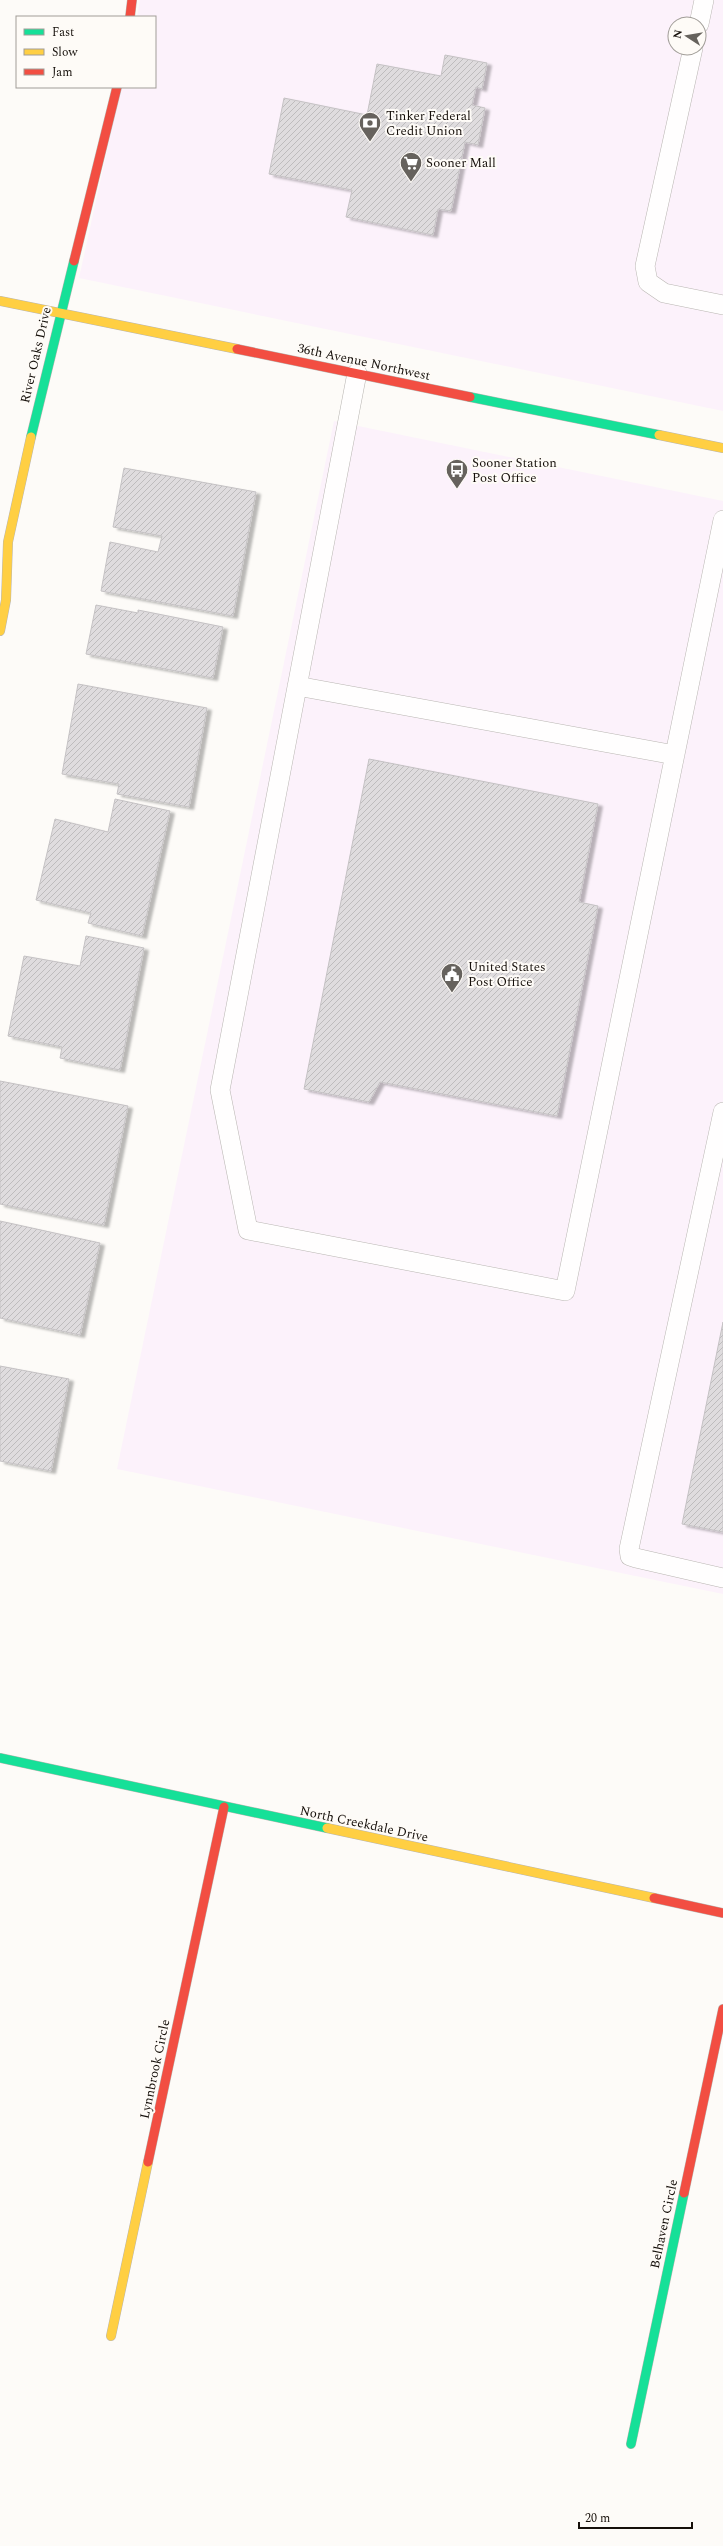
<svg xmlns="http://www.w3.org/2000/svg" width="723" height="2546" viewBox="0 0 723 2546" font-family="Spectral,serif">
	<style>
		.commercial { fill: #fcf2fb; fill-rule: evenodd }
		.building { fill: url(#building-hatch); stroke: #c5c2c4; filter: url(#shadow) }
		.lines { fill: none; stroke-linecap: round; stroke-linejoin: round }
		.lane-casing { stroke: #b9b6b2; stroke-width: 20 }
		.fast-casing { stroke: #b9b6b2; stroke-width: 10 }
		.slow-casing { stroke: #b9b6b2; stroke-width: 10 }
		.jam-casing { stroke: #b9b6b2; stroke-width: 10 }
		.lane { stroke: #fffefe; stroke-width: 19 }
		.fast { stroke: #16e098; stroke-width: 9 }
		.slow { stroke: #ffcf43; stroke-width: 9 }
		.jam { stroke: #f24e42; stroke-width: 9 }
		.labels { text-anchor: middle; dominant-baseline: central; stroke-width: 4; stroke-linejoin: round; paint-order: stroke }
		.poi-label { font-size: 13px; fill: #150f0a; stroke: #fefbf7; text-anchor: start }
		.street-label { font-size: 13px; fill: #150f0a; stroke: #fefbf7 }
	</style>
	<defs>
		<pattern id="building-hatch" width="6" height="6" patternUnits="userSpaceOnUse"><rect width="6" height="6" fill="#dfdcde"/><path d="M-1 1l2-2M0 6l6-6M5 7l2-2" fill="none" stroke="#bebcbd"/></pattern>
		<filter id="shadow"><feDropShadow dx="4.5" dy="2.5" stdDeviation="1" flood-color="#0004"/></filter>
	</defs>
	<rect width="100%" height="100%" fill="#fdfbf8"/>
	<path class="commercial" d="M140,0H723V411L79,278L121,87H155V17H137ZM675,24H699V48H675Z
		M334,421L723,501V1594L117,1469Z"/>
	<path class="building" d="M445,55L487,63L482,89L476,87L472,105L485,108L478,145L465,142L451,211L438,209L433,235L346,217L352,190L269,174L284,98L367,115L377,64L441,76Z
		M124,468L256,492L233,616L101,591L110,542L158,552L162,536L113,527Z
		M96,605L138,613V610L223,627L213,678L86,654Z
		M78,684L207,708L189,807L117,794L119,784L62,774Z
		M369,759L598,804L579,902L598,906L557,1116L380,1082L369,1102L304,1089Z
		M115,799L170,811L142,936L88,923L91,913L36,900L55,819L108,832Z
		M86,936L144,948L120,1070L60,1058L62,1047L8,1036L24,956L80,966Z
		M0,1081L128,1106L104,1225L0,1204Z
		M0,1221L100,1243L80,1335L0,1318Z
		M723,1322V1532L682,1524Z
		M0,1366L69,1379L51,1471L0,1461Z"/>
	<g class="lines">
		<g class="lane-casing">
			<path id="lane" d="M699,24L704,0
				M693,48L645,266L648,282L664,293L723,305
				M357,373L220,1090L248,1230L565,1291L723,520
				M297,686L675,755
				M723,1112L629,1549L630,1556L636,1558L723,1578"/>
		</g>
		<g class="fast-casing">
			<path id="fast" d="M470,397L659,435
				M31,437L74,261
				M0,1758L327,1828
				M631,2444L684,2193"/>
		</g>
		<g class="slow-casing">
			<path id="slow" d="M0,301L237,349
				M659,435L723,448
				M0,631L6,600L8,542L31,437
				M327,1828L654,1898
				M111,2336L148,2162"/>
		</g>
		<g class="jam-casing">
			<path id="jam" d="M130,17L132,0
				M74,261L117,87
				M237,349L470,397
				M654,1898L723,1913
				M148,2162L224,1807
				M684,2193L723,2009"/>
		</g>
		<use href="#lane" class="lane"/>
		<use href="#fast" class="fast"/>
		<use href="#slow" class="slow"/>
		<use href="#jam" class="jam"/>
	</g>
	<defs>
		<g id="bank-pin" transform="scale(1.15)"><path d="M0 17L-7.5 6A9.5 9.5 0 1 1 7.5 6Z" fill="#66625d" stroke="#fefbf7"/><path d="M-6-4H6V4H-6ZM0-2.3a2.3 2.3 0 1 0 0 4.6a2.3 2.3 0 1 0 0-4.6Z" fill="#fff"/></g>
		<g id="supermarket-pin" transform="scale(1.15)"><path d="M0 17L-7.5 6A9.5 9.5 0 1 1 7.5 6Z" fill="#66625d" stroke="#fefbf7"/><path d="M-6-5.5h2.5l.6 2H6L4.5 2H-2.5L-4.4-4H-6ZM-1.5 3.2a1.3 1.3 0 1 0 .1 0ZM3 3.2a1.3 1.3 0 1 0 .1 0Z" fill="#fff"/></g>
		<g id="bus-pin" transform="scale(1.15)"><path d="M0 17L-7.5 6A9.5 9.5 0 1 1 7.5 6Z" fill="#66625d" stroke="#fefbf7"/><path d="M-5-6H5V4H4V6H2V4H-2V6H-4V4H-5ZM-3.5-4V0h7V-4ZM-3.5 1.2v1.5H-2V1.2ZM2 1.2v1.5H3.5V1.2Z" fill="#fff"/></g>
		<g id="civic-pin" transform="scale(1.15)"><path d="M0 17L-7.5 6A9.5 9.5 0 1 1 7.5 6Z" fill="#66625d" stroke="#fefbf7"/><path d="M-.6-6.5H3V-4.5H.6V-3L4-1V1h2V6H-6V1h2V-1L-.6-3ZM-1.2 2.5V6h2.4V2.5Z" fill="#fff"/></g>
	</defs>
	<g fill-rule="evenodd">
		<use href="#bank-pin" x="370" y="123"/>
		<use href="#supermarket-pin" x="411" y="163"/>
		<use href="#bus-pin" x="457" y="470"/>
		<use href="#civic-pin" x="452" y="974"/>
	</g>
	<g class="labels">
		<g class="poi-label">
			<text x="386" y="116">Tinker Federal<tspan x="386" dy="15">Credit Union</tspan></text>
			<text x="426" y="163">Sooner Mall</text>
			<text x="472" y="463">Sooner Station<tspan x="472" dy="15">Post Office</tspan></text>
			<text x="468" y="967">United States<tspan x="468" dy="15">Post Office</tspan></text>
		</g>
		<g class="street-label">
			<text transform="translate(36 355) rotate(-77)">River Oaks Drive</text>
			<text transform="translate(364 362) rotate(12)">36th Avenue Northwest</text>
			<text transform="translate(364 1824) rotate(12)">North Creekdale Drive</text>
			<text transform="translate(155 2069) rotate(-78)">Lynnbrook Circle</text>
			<text transform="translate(664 2224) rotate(-78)">Belhaven Circle</text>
		</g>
	</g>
	<rect x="16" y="16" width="140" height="72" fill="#fefbf7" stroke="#a19d98"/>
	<rect x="24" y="29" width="20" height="6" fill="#16e098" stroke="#a19d98"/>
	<text x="52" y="36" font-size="12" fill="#150f0a">Fast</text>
	<rect x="24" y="49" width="20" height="6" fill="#ffcf43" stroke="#a19d98"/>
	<text x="52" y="56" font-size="12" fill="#150f0a">Slow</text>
	<rect x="24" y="69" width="20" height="6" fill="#f24e42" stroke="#a19d98"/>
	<text x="52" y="76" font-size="12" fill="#150f0a">Jam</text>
	<g transform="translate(687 36) rotate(282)"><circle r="19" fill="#fefbf7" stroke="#a19d98"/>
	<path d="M0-3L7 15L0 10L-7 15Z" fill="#66625d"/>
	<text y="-6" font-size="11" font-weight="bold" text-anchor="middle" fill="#150f0a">N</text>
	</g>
	<path d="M579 2522v6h113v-6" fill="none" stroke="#150f0a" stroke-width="2"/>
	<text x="585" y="2522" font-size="12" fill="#150f0a" stroke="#fefbf7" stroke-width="3" paint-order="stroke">20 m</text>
</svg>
